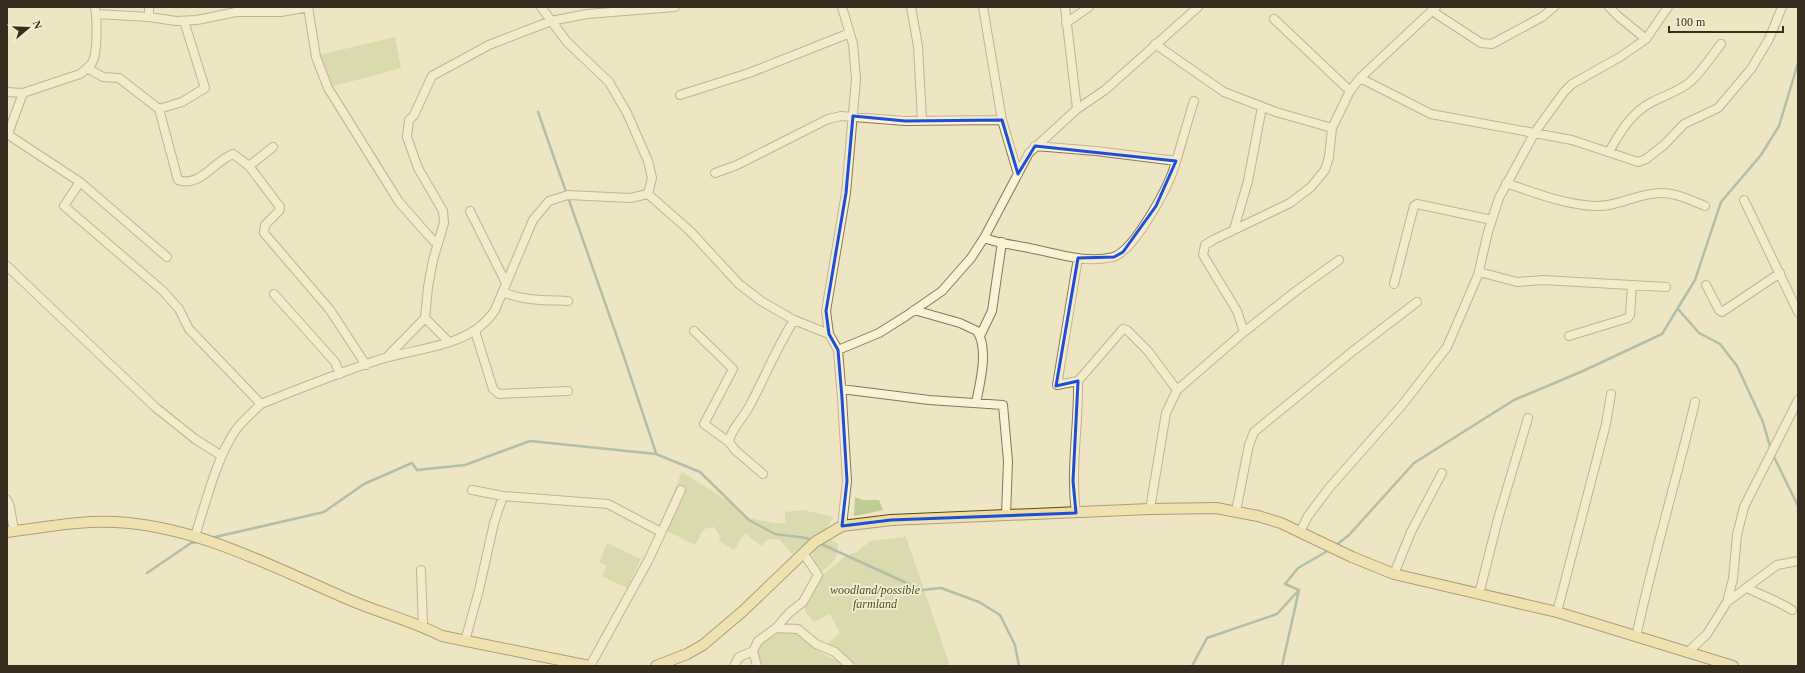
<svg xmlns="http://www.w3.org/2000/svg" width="1805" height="673" viewBox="0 0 1805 673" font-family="Georgia,serif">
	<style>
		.green { fill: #c0cc96 }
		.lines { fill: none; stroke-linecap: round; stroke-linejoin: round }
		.stream { stroke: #6c8e89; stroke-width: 2.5 }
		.minor-casing { stroke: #877759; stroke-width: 10 }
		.major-casing { stroke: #55442e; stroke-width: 12 }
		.minor { stroke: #f9f2d5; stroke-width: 8 }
		.major { stroke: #f1de9a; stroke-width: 10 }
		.marked { fill: none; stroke: #1d4ed8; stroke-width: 3; stroke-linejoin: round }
		.labels { text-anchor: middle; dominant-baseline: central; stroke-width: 3.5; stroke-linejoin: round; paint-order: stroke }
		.park-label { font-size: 12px; font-style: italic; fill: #435424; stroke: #f5eed2 }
	</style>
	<rect width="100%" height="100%" fill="#eee5c2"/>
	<path class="green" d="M395,37L401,68L330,87L319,55Z
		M682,472L731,503L748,518L775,523H785V512L803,510L834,517L825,530L792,554L779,539H768L761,546L745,533L734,550L719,541L720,536L714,527L704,529L695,545L659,527Z
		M855,497L863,500H879L883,510L854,516Z
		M905,534L950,666H857C848,656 835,655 825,646L840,633L830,614L814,622L806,613L803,603L821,576L846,556L857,552L870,541L904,537Z
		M831,540L838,544C838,557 833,564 822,571L812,559L814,549Z
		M607,543L641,559L627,588L602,576L607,566L599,562Z
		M791,629L825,655L850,666H758L755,653C762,641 777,631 791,629Z"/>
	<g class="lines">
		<path class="stream" d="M538,112L623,354L656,453
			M1678,309L1699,333L1720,344L1737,366L1763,422L1771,450
			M1773,455L1798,506
			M211,538L324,512L364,484L412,463L417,470L465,465L530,441L656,454L700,472L749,520L775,534L806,538L813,541
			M819,543L922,590L941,588L979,602L1000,615L1015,645L1019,666
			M1335,546L1349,535L1414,463L1514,400L1583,371L1662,334L1695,280L1721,202L1761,155L1779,126L1798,63
			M147,573L191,543L197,542
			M1192,666L1207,638L1277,614L1299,590L1285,584L1298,568L1331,549
			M1282,666L1299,590"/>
		<g class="minor-casing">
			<path id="minor" d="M149,7V17
				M308,7L316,57L328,88L399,202L429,236L437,244
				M541,7L567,42L609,82L627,113L648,161L652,178L648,194L690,231L739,284L761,301L794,320L829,334
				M911,7L918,46L922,120
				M983,7L1002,120L1018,174
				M1065,7L1077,109
				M1609,7L1619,17L1646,39
				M1432,11L1481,43L1492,44L1542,17L1554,7
				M96,14L149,17L176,21L197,20L236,12H281L309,7
				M1274,19L1350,91
				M184,21L205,88L182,102L159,109L178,180C200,188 214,161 233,154L249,166
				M1066,23L1089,7
				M1155,44L1224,92L1276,112L1332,128
				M87,68L103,77L119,78L159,109
				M1360,78L1431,114L1572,140L1638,162L1646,159L1664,145L1684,124L1718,108L1751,69L1769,39L1782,7
				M7,92L23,93L80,74C84,71 89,67 92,63C98,53 97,19 95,7
				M680,95L749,73L850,33
				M7,134L80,182L167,257
				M8,134L23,93
				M1035,146L1096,151L1176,161
				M273,147L249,166L280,207L279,211L265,225L264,233L330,310L366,365
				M1609,152C1620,132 1631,113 1652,102C1664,96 1679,91 1690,82C1702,71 1711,57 1721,44
				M715,173L737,165L828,119L841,116L905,121L1002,120
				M80,182L64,206L163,291L179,309L189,329L261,404
				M1506,183C1533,192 1565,205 1595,206C1618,207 1638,193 1661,193C1676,193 1691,200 1705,206
				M1744,200L1798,312
				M470,211L506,283
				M1234,229L1248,181L1262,107
				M984,238C998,243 1014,245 1029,248C1055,253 1086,264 1113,257C1134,251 1167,189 1174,168C1181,146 1187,123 1194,101
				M1078,258L1057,385L1078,381L1123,329L1127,330L1148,351L1177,390
				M7,266L155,407L195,439L222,456
				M1479,272L1517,282L1543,280L1666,287
				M1394,284L1414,206L1417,204L1492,220
				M1706,285L1719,310L1722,312L1780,273
				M503,292C524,301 545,300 568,301
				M274,294L335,362L340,374
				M914,310L960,323L977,331C989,349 980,383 976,403
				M425,318L449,342
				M475,331L493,389L499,394L568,391
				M694,331L733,369L704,424L729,442
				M1244,332L1237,311L1203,255L1205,245L1213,240L1290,203L1311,187L1325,170L1329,157L1332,128L1350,91L1360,78L1436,7
				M980,336L992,311L1002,242
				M1569,336L1628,318L1630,315L1632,285
				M838,350L879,333L906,316L942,291L971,258L984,238L1029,153L1077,109L1105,90L1198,7
				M387,357L425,318L428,287L433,260L444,223L443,211L418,168L407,137L409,120L414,115L432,76L489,45L551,21L587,14L675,7
				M841,389L929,400L1003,405L1008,461L1006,515
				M763,474L735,450L729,442C731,428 744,418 750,405C765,377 777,347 794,320
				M472,490L503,496L608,504L661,532
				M7,500L10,507L14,531
				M1150,509L1166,413L1177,390L1244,332L1296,291L1339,260
				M1236,511L1249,445L1254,432L1353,351L1417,302
				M1076,513C1070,469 1079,425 1078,381
				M842,526L847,481L842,398L838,350L829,334L826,311L846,193L856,79L853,44L842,7
				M1300,532L1308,516L1329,488L1403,404L1447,347L1478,275L1488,232L1499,198L1535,132L1564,92L1572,84L1620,57L1646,39L1668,7
				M195,536C206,502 216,460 235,431C242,421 252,413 261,404C298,389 336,374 375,361C415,347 470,349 495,310L533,220L549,201L568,195L630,198L648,194
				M421,570L423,626
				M1394,574L1411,532L1442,473
				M1747,588C1763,596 1778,601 1792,610
				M1479,594L1498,519L1528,418
				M1727,602L1777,565L1798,561
				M1557,612L1606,424L1611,394
				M776,628L798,629L816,644L835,652L850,666
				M1636,637C1653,558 1676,481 1695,402
				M465,641L479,590L494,523L503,496
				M753,651L757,666
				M1687,653L1707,634L1727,602L1733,579L1737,535L1744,507L1798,400
				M590,666L649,559L681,490
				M734,666L739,657L753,651L758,641L776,628L789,613L803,602L818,575L803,553"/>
		</g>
		<g class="major-casing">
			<path id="major" d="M7,532C42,528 80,520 115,522C198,526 275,568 350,600C380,613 413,621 442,636L589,666
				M656,666L687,654L703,645L743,611L815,542L842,526L891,520L1150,509L1216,508L1258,516L1281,523L1352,557L1394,574L1557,612L1733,666"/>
		</g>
		<use href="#minor" class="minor"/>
		<use href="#major" class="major"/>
	</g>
	<path d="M0 0H1805V673H0ZM853,116L905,121L1002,120L1018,174L1035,146L1176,161L1156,206L1123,252L1114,257L1078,258L1056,386L1078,381L1073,481L1076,513L891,520L842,526L847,481L842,398L838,350L829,334L826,311L846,193Z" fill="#eee5c2" fill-opacity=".55" fill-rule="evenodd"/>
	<path class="marked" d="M853,116L905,121L1002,120L1018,174L1035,146L1176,161L1156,206L1123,252L1114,257L1078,258L1056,386L1078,381L1073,481L1076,513L891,520L842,526L847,481L842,398L838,350L829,334L826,311L846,193Z"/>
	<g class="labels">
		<g class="park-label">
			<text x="875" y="590">woodland/possible<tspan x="875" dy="14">farmland</tspan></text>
		</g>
	</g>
	<rect width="1805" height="673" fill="none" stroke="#372d1e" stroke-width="16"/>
	<g transform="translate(28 28) rotate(71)" stroke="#f5eed2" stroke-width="3" paint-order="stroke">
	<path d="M0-3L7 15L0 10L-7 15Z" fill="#372d1e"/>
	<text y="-6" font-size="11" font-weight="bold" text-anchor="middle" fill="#372d1e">N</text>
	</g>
	<path d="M1669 26v6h114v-6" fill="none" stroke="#372d1e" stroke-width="2"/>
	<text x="1675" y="26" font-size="12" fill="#372d1e" stroke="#f5eed2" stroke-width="3" paint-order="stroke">100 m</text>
</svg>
